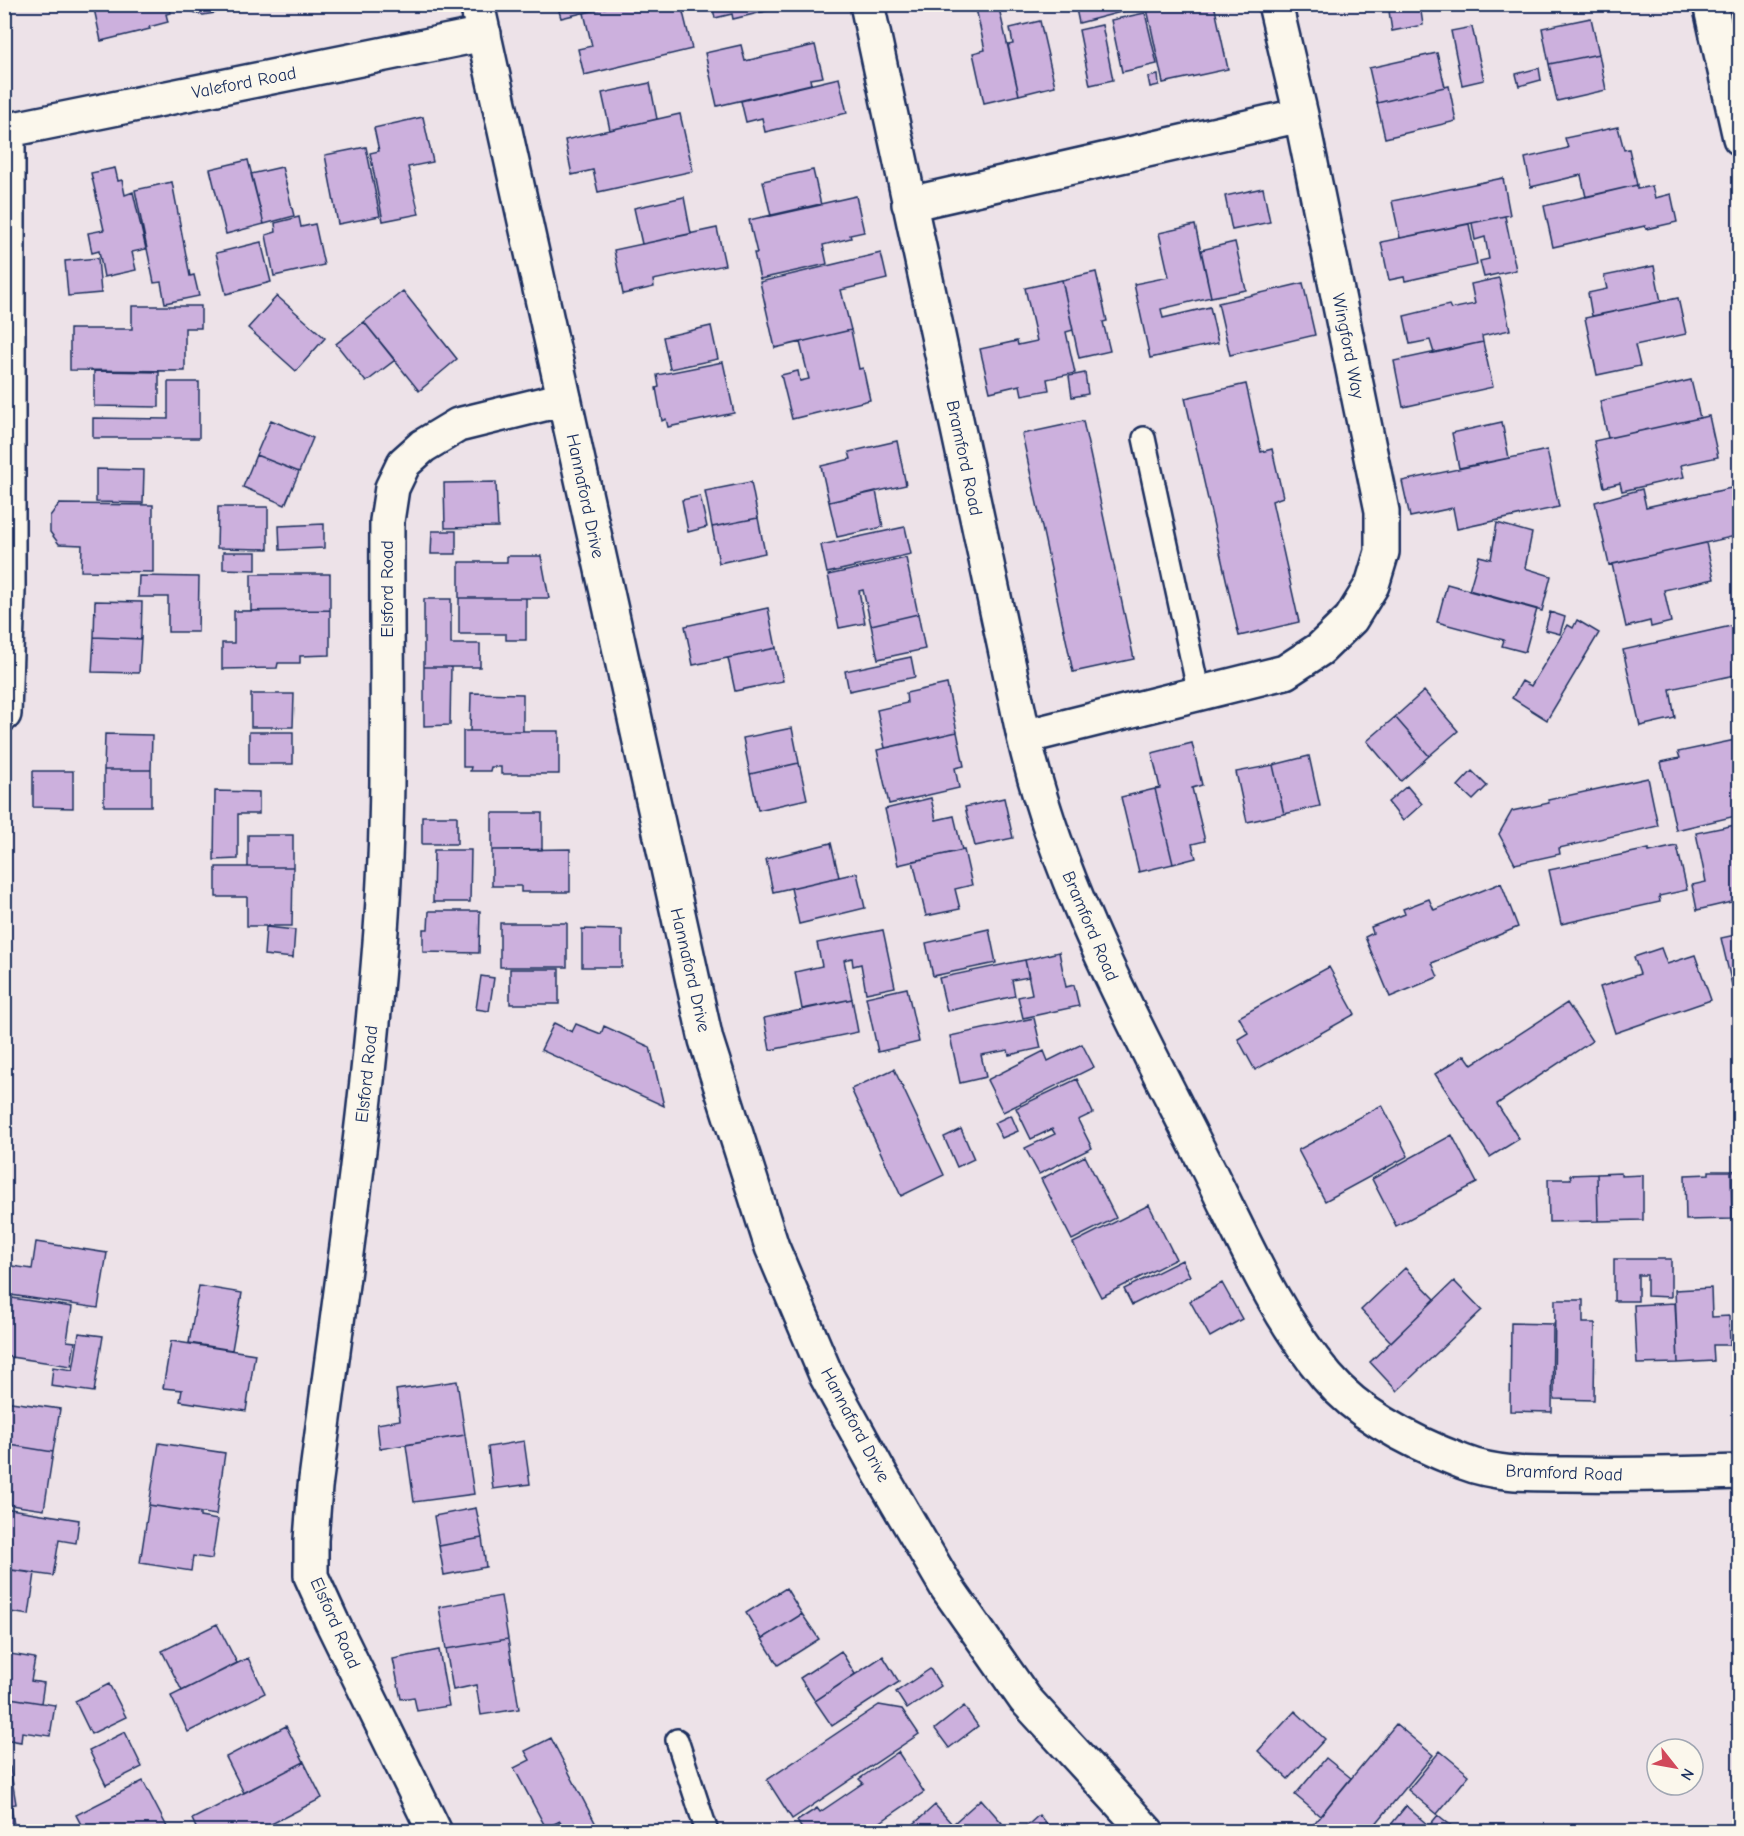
<svg xmlns="http://www.w3.org/2000/svg" width="1744" height="1836" viewBox="0 0 1744 1836" font-family="'Comic Neue',sans-serif">
	<style>
		.building { fill: #ccb0dd; stroke: #1b2f5e; stroke-width: 1.5 }
		.lines { fill: none; stroke-linecap: round; stroke-linejoin: round }
		.lane-casing { stroke: #1b2f5e; stroke-width: 26 }
		.street-casing { stroke: #1b2f5e; stroke-width: 38 }
		.secondary-casing { stroke: #1b2f5e; stroke-width: 38 }
		.lane { stroke: #fbf7ec; stroke-width: 21 }
		.street { stroke: #fbf7ec; stroke-width: 33 }
		.secondary { stroke: #fbf7ec; stroke-width: 33 }
		.labels { text-anchor: middle; dominant-baseline: central; stroke-width: 6; stroke-linejoin: round; paint-order: stroke }
		.street-label { font-size: 18px; fill: #1b2f5e; stroke: #fbf7ec }
	</style>
	<rect width="100%" height="100%" fill="#ede2e8"/>
	<filter id="ink" filterUnits="userSpaceOnUse"><feTurbulence type="fractalNoise" baseFrequency=".0167" numOctaves="2"/><feDisplacementMap in="SourceGraphic" scale="12" xChannelSelector="R" yChannelSelector="G"/><feConvolveMatrix kernelMatrix="1 2 1 2 8 2 1 2 1" color-interpolation-filters="sRGB"/></filter>
	<g filter="url(#ink)">
		<path class="building" d="M93,4H169L171,13L166,14L168,22L149,27L150,29L101,41Z
			M192,4H220L215,13L203,15L193,12Z
			M557,4H620L561,18Z
			M620,4H681L692,49L584,75L578,49L592,46L584,13Z
			M712,4H783V7L733,19L732,14L715,18Z
			M975,4H998L1019,95L984,103L973,53L985,50Z
			M1075,4H1139L1140,7L1079,23Z
			M1146,4H1214L1228,69L1163,83Z
			M1510,4H1536L1511,10Z
			M1420,5L1423,25L1392,31L1389,11Z
			M1145,13L1157,64L1122,72L1111,20Z
			M1591,18L1599,54L1549,64L1542,28Z
			M1040,21L1055,86L1019,95L1008,45L1013,44L1010,28Z
			M1102,25L1113,80L1090,85L1079,30Z
			M1472,27L1484,80L1462,85L1451,31Z
			M741,45L745,61L815,45L823,77L810,79L811,84L717,106L705,53Z
			M1437,53L1445,87L1377,103L1369,68Z
			M1599,54L1606,90L1557,101L1549,64Z
			M1539,68L1541,80L1519,86L1516,74Z
			M1158,75L1159,85L1150,87L1148,77Z
			M839,78L847,113L765,132L762,118L746,122L741,101Z
			M650,83L657,119L610,130L602,93Z
			M1449,86L1456,121L1385,138L1377,103Z
			M680,114L693,171L598,192L593,170L572,175L565,140Z
			M423,117L433,162L408,167L419,214L383,221L370,153L379,151L374,128Z
			M1618,127L1624,150L1629,149L1637,185L1586,197L1581,175L1531,187L1525,158L1568,148L1565,138Z
			M366,147L380,216L338,224L325,155Z
			M248,160L264,224L226,234L210,169Z
			M282,167L294,216L264,224L251,174Z
			M115,168L118,181L122,180L125,195L133,192L146,249L132,252L136,270L104,277L99,251L92,253L88,233L104,230L91,173Z
			M813,170L821,205L771,216L763,181Z
			M1503,178L1510,215L1400,238L1392,201Z
			M172,182L190,276L194,275L199,296L165,303L161,282L154,283L135,190Z
			M1637,185V189L1652,186L1655,198L1671,194L1677,222L1646,229L1645,226L1553,247L1544,206Z
			M1263,188L1270,222L1232,230L1225,196Z
			M856,196L864,232L850,235L851,238L823,245L827,264L760,279L754,253H757L749,220Z
			M684,197L691,234L642,244L634,208Z
			M1505,216L1516,270L1484,277L1480,261L1489,259L1485,237L1475,240L1472,223Z
			M299,217L301,227L315,224L324,265L274,276L266,235L276,232L275,223Z
			M1469,224L1477,265L1405,281L1404,277L1389,280L1381,242Z
			M1195,225L1211,297L1161,309L1163,318L1210,307L1218,343L1150,358L1134,284L1169,277L1159,233Z
			M717,228L725,265L653,280L654,287L623,294L614,250Z
			M261,242L271,282L226,294L216,253Z
			M1235,242L1246,290L1211,297L1201,250Z
			M881,253L887,279L841,290L851,330L775,348L760,282Z
			M98,258L101,293L68,296L65,261Z
			M1654,266L1661,302L1592,316L1588,293L1607,289L1604,276Z
			M1096,272L1107,321L1103,322L1110,351L1079,358L1062,280Z
			M1499,278L1510,330L1482,336L1483,342L1434,353L1430,340L1410,344L1404,316L1449,305L1451,309L1475,304L1471,284Z
			M1062,280L1073,330L1066,332L1075,373L1047,379L1049,390L1022,395L1020,385L990,392L980,349L1017,341L1018,345L1037,341L1025,288Z
			M1303,283L1315,335L1230,355L1218,303Z
			M403,291L457,359L419,391L364,322Z
			M277,296L325,338L296,371L248,328Z
			M1678,298L1686,334L1635,345L1640,366L1597,375L1585,318Z
			M132,306H201V328H185V371L70,370V329H132Z
			M364,322L395,360L366,382L336,344Z
			M711,326L718,359L670,369L663,337Z
			M851,330L859,369L863,368L870,400L792,419L781,375L798,371L800,381L809,379L800,342Z
			M1483,342L1493,387L1403,407L1394,361Z
			M723,362L734,413L668,427L666,419L662,421L656,388L659,387L657,375Z
			M94,371L159,372V407L94,406Z
			M1085,373L1088,394L1072,397L1069,376Z
			M1691,380L1700,418L1608,438L1600,401Z
			M168,382H199V438H93V418L168,419Z
			M1246,384L1261,452L1272,449L1283,497L1272,501L1299,622L1239,636L1185,398Z
			M1709,416L1718,457L1681,465L1684,477L1622,491L1620,483L1604,487L1594,441Z
			M271,420L313,438L299,472L256,455Z
			M1083,421L1134,659L1073,672L1022,434Z
			M1502,422L1509,458L1459,468L1452,433Z
			M897,441L906,485L829,502L821,466L851,459L849,452Z
			M1547,450L1559,507L1457,529L1453,508L1410,517L1402,481Z
			M256,455L299,472L285,505L243,487Z
			M96,469L144,470L143,503L96,502Z
			M496,482L498,527L445,528L444,483Z
			M751,482L758,518L712,527L705,491Z
			M1740,486V535L1609,565L1595,502L1642,489L1646,507Z
			M876,491L883,527L837,537L829,502Z
			M700,496L707,527L688,532L682,500Z
			M59,504L153,505V572L81,571L82,545L59,544L50,532V516Z
			M218,507H268V549L217,548Z
			M758,518L765,553L719,563L712,527Z
			M1497,523L1532,533L1525,568L1551,576L1542,611L1469,591L1479,556L1491,559Z
			M324,524V548L280,550L279,526Z
			M905,527L911,554L827,573L821,545Z
			M432,531H456V554H431Z
			M1706,543L1714,579L1664,590L1671,622L1651,627L1650,621L1626,627L1612,564Z
			M223,552H256V570L223,569Z
			M507,556H541L549,598H459V562H507Z
			M906,558L918,614L871,625L863,590L859,591L865,623L839,628L828,575Z
			M251,574H330V610L251,611Z
			M139,576L199,577L198,632H168V597H138Z
			M1447,584L1537,609L1525,652L1502,646L1504,640L1437,622Z
			M459,598H526V640H506V634H459Z
			M424,599H451V644H480V667H424Z
			M95,601L142,602L141,639L94,637Z
			M768,608L776,648L693,665L685,626Z
			M330,610V655L300,656V663H278L277,668L222,669V643H234V611Z
			M1550,612L1565,617L1560,634L1545,630Z
			M918,614L925,649L878,659L871,625Z
			M1577,620L1599,633L1547,720L1512,698L1522,681L1531,686L1568,625L1573,628Z
			M1740,624V674L1670,689L1675,718L1640,726L1623,650Z
			M94,637L141,639L139,673L92,672Z
			M776,648L783,681L735,691L728,658Z
			M911,657L915,677L849,691L845,671Z
			M424,667H451L450,725L424,726Z
			M947,684L957,732L885,748L877,710L907,703L906,693Z
			M1424,691L1458,731L1429,756L1395,717Z
			M471,693L523,694V731H470Z
			M251,694H294L293,727H251Z
			M1395,717L1429,756L1401,781L1367,741Z
			M792,728L799,763L750,774L743,738Z
			M463,731H559V774H501V767H491L490,771H470L471,767H463Z
			M249,732H293V764H249Z
			M957,732L964,766L955,768L959,788L889,804L877,750Z
			M105,734L152,735L151,770H104Z
			M1740,739V815L1676,830L1661,762L1680,758L1678,752Z
			M1192,743L1202,785L1192,788L1205,841L1192,844L1196,858L1173,864L1155,789L1160,788L1152,753Z
			M1309,756L1320,806L1284,814L1273,765Z
			M799,763L807,799L758,810L750,774Z
			M1273,765L1284,814L1247,822L1236,772Z
			M104,770H151V806H104Z
			M33,771H73V808L33,807Z
			M1472,771L1487,786L1473,800L1458,786Z
			M1648,778L1658,826L1559,848L1560,854L1515,864L1499,834L1512,811L1549,803L1548,800Z
			M1407,786L1422,804L1403,821L1388,802Z
			M1155,789L1173,864L1139,872L1121,797Z
			M215,791L259,792V814H238V859L214,860Z
			M931,798L936,820L954,816L962,850L898,865L885,809Z
			M1004,798L1013,838L975,846L965,807Z
			M492,813H542V850H492Z
			M422,816H457V844H422Z
			M1740,824V900L1697,910L1692,885L1706,882L1696,833Z
			M248,835H293V867H248Z
			M831,843L839,877L773,892L766,859Z
			M1677,846L1687,890L1659,896L1660,902L1561,924L1549,870L1649,849V852Z
			M570,849V892H521V886H492V850Z
			M434,850H471L470,902H433Z
			M964,850L972,885L955,889L960,909L926,916L913,861Z
			M216,867H293L292,926H247V897H216Z
			M857,873L865,908L799,924L791,888Z
			M1501,883L1518,927L1432,963L1438,977L1390,997L1365,937L1373,933L1371,927L1405,914L1403,909L1429,899L1434,910Z
			M429,911H480L479,953L423,952V929H428Z
			M500,923H567V967H500Z
			M266,927L295,930L293,958L264,955Z
			M582,929L622,930V967H582Z
			M989,929L996,963L933,976L926,943Z
			M883,930L895,987L866,993L861,964L853,966L852,958L844,960L852,999L802,1009L795,972L822,966L817,943Z
			M1740,934V984L1732,985L1721,938Z
			M1661,948L1667,964L1695,955L1711,1000L1615,1033L1600,987L1640,974L1634,957Z
			M1059,952L1066,987L1074,985L1079,1006L1023,1018L1018,997L1032,994L1025,960Z
			M1025,960L1029,977L1012,980L1015,996L947,1011L939,978Z
			M1329,967L1355,1014L1255,1070L1238,1039L1248,1033L1239,1017Z
			M510,969H559V1004H510Z
			M481,976L494,978L489,1011L476,1009Z
			M907,988L919,1042L878,1052L866,997Z
			M852,999L858,1032L770,1050L764,1018Z
			M1567,1003L1592,1041L1497,1104L1519,1139L1490,1157L1435,1074L1465,1055L1472,1065Z
			M1034,1018L1041,1048L1009,1055L1008,1050L981,1055L986,1077L960,1083L950,1036Z
			M554,1023L572,1032L576,1024L601,1034L604,1026L650,1047L664,1106L541,1050Z
			M1082,1044L1094,1067L1003,1112L987,1080L1044,1051L1048,1061Z
			M894,1069L944,1175L901,1196L851,1089Z
			M1077,1079L1093,1113L1078,1120L1092,1148L1039,1174L1025,1148L1055,1134L1052,1129L1031,1139L1016,1108Z
			M1382,1105L1408,1156L1325,1201L1298,1150Z
			M1011,1115L1018,1131L1002,1138L994,1123Z
			M961,1129L974,1159L957,1167L944,1137Z
			M1452,1135L1477,1183L1396,1226L1372,1179Z
			M1085,1156L1116,1218L1072,1240L1041,1179Z
			M1740,1170V1219H1732L1731,1171Z
			M1709,1171H1731L1732,1219L1686,1220L1685,1175L1709,1174Z
			M1621,1173V1176L1643,1175V1220L1598,1221L1597,1174Z
			M1597,1174L1598,1221L1549,1222L1548,1179H1571L1570,1175Z
			M1149,1205L1176,1259L1101,1297L1073,1243Z
			M36,1242L107,1253L98,1308L4,1294L6,1265L32,1269Z
			M1614,1259H1671V1297L1647,1296V1275H1638V1301H1614Z
			M1182,1260L1190,1276L1132,1305L1124,1289Z
			M1734,1261H1740V1286H1735Z
			M1405,1268L1435,1299L1391,1342L1361,1310Z
			M1454,1281L1482,1310L1397,1391L1370,1362Z
			M1222,1283L1242,1319L1210,1337L1190,1301Z
			M199,1286L242,1293L232,1350L189,1343Z
			M1711,1288L1712,1317L1729,1316L1730,1345H1713L1714,1361L1678,1363L1675,1290Z
			M5,1297L72,1307L67,1341L75,1342L71,1366L4,1356Z
			M1555,1300H1583V1323H1595L1594,1400L1554,1399Z
			M1675,1303L1678,1363L1637,1364L1634,1305Z
			M1511,1323L1553,1324L1552,1412L1510,1411Z
			M1737,1325H1740V1377H1739Z
			M79,1333L103,1336L94,1392L51,1386L53,1367L73,1370Z
			M171,1341L255,1354L246,1411L180,1401L182,1390L163,1388Z
			M457,1381L465,1435L380,1449L377,1424L400,1420L396,1390Z
			M4,1401L60,1409L53,1452L4,1444Z
			M465,1435L474,1494L414,1502L406,1445Z
			M524,1441L530,1484L493,1489L488,1447Z
			M159,1443L225,1453L216,1515L149,1505Z
			M4,1444L53,1452L44,1510L4,1504Z
			M149,1505L200,1513V1517L218,1520L212,1559L193,1556L191,1571L140,1563Z
			M4,1508L79,1520L76,1543L59,1540L53,1576L4,1569Z
			M476,1508L482,1538L439,1546L434,1516Z
			M482,1538L486,1567L444,1575L439,1546Z
			M4,1569L35,1573L29,1615L4,1611Z
			M786,1588L802,1614L762,1639L746,1613Z
			M501,1596L508,1639L446,1649L439,1607Z
			M802,1614L819,1639L778,1665L762,1639Z
			M217,1624L237,1663L182,1691L162,1651Z
			M508,1639L519,1709L481,1715L476,1685L453,1690L446,1649Z
			M439,1650L449,1706L417,1711L414,1697L401,1699L393,1659Z
			M841,1651L855,1674L815,1701L800,1678Z
			M4,1653L35,1658L31,1681L44,1683L41,1703L4,1697Z
			M883,1656L899,1682L832,1726L815,1701Z
			M248,1658L265,1693L188,1732L171,1696Z
			M930,1669L941,1686L907,1709L896,1692Z
			M109,1684L126,1717L91,1734L75,1701Z
			M4,1697L55,1705L50,1736L22,1732L21,1742L4,1739Z
			M879,1705L902,1709L919,1734L792,1819L767,1780Z
			M964,1706L978,1726L949,1748L935,1729Z
			M1295,1711L1325,1739L1288,1779L1258,1751Z
			M1396,1724L1433,1755L1369,1832H1307Z
			M286,1726L304,1762L244,1793L226,1757Z
			M125,1732L142,1767L106,1785L89,1750Z
			M551,1738L600,1832H566L560,1821L546,1828L514,1768L530,1760L525,1751Z
			M1440,1751L1469,1775L1437,1814L1408,1790Z
			M898,1752L924,1792L866,1832H804L797,1821L817,1808L820,1812L863,1783L859,1779Z
			M1326,1758L1351,1778L1320,1816L1295,1795Z
			M304,1762L322,1798L256,1832H198L192,1819Z
			M10,1767L16,1804L4,1806V1768Z
			M143,1781L167,1827L158,1832H85L76,1815Z
			M981,1799L1002,1823L992,1832H944Z
			M11,1805L15,1832H4V1806Z
			M935,1805L952,1824L944,1832H905Z
			M1406,1806L1429,1826L1424,1832H1385Z
			M1039,1815L1053,1832H1020Z
			M1438,1815L1459,1832H1424Z"/>
		<g class="lines">
			<g class="lane-casing">
				<path id="lane" d="M1144,438L1199,694
					M677,1740L707,1832"/>
			</g>
			<g class="street-casing">
				<path id="street" d="M867,4L1024,737C1059,888 1135,1024 1204,1161C1241,1234 1274,1314 1327,1377C1360,1416 1416,1444 1463,1462C1496,1475 1532,1474 1566,1474C1624,1475 1682,1474 1740,1472
					M1275,4L1301,115
					M1710,4L1740,138
					M4,131L484,34
					M909,204L1301,115L1382,511V552L1372,585L1351,619L1320,649L1285,672L1024,737
					M4,714L8,590V130
					M435,1832L332,1622L311,1576V1540L315,1487C339,1302 367,1117 381,930C391,795 386,657 387,521L392,488L404,463L423,446L458,425L564,399"/>
			</g>
			<g class="secondary-casing">
				<path id="secondary" d="M477,4L706,1040L772,1247L827,1377L881,1475L946,1586L1025,1699L1147,1832"/>
			</g>
			<use href="#lane" class="lane"/>
			<use href="#street" class="street"/>
			<use href="#secondary" class="secondary"/>
		</g>
	</g>
	<g class="labels">
		<g class="street-label">
			<text transform="translate(244 83) rotate(-11)">Valeford Road</text>
			<text transform="translate(1348 346) rotate(79)">Wingford Way</text>
			<text transform="translate(964 458) rotate(78)">Bramford Road</text>
			<text transform="translate(585 496) rotate(78)">Hannaford Drive</text>
			<text transform="translate(387 589) rotate(-90)">Elsford Road</text>
			<text transform="translate(1090 926) rotate(67)">Bramford Road</text>
			<text transform="translate(690 970) rotate(77)">Hannaford Drive</text>
			<text transform="translate(367 1074) rotate(-84)">Elsford Road</text>
			<text transform="translate(855 1425) rotate(62)">Hannaford Drive</text>
			<text transform="translate(1564 1473) rotate(2)">Bramford Road</text>
			<text transform="translate(335 1623) rotate(66)">Elsford Road</text>
		</g>
	</g>
	<rect width="1744" height="1836" fill="none" stroke="#fbf7ec" stroke-width="24"/>
	<rect x="12" y="12" width="1720" height="1812" fill="none" stroke="#1b2f5e" stroke-width="2" filter="url(#ink)"/>
	<g transform="translate(1675 1767) rotate(121)"><circle r="28" fill="#fbf7ec" stroke="#a1a7b3" stroke-width="1.5"/>
	<path d="M0-4.5L10 22L0 15L-10 22Z" fill="#d1495b"/>
	<text y="-9" font-size="16" font-weight="bold" text-anchor="middle" fill="#1b2f5e">N</text>
	</g>
</svg>
